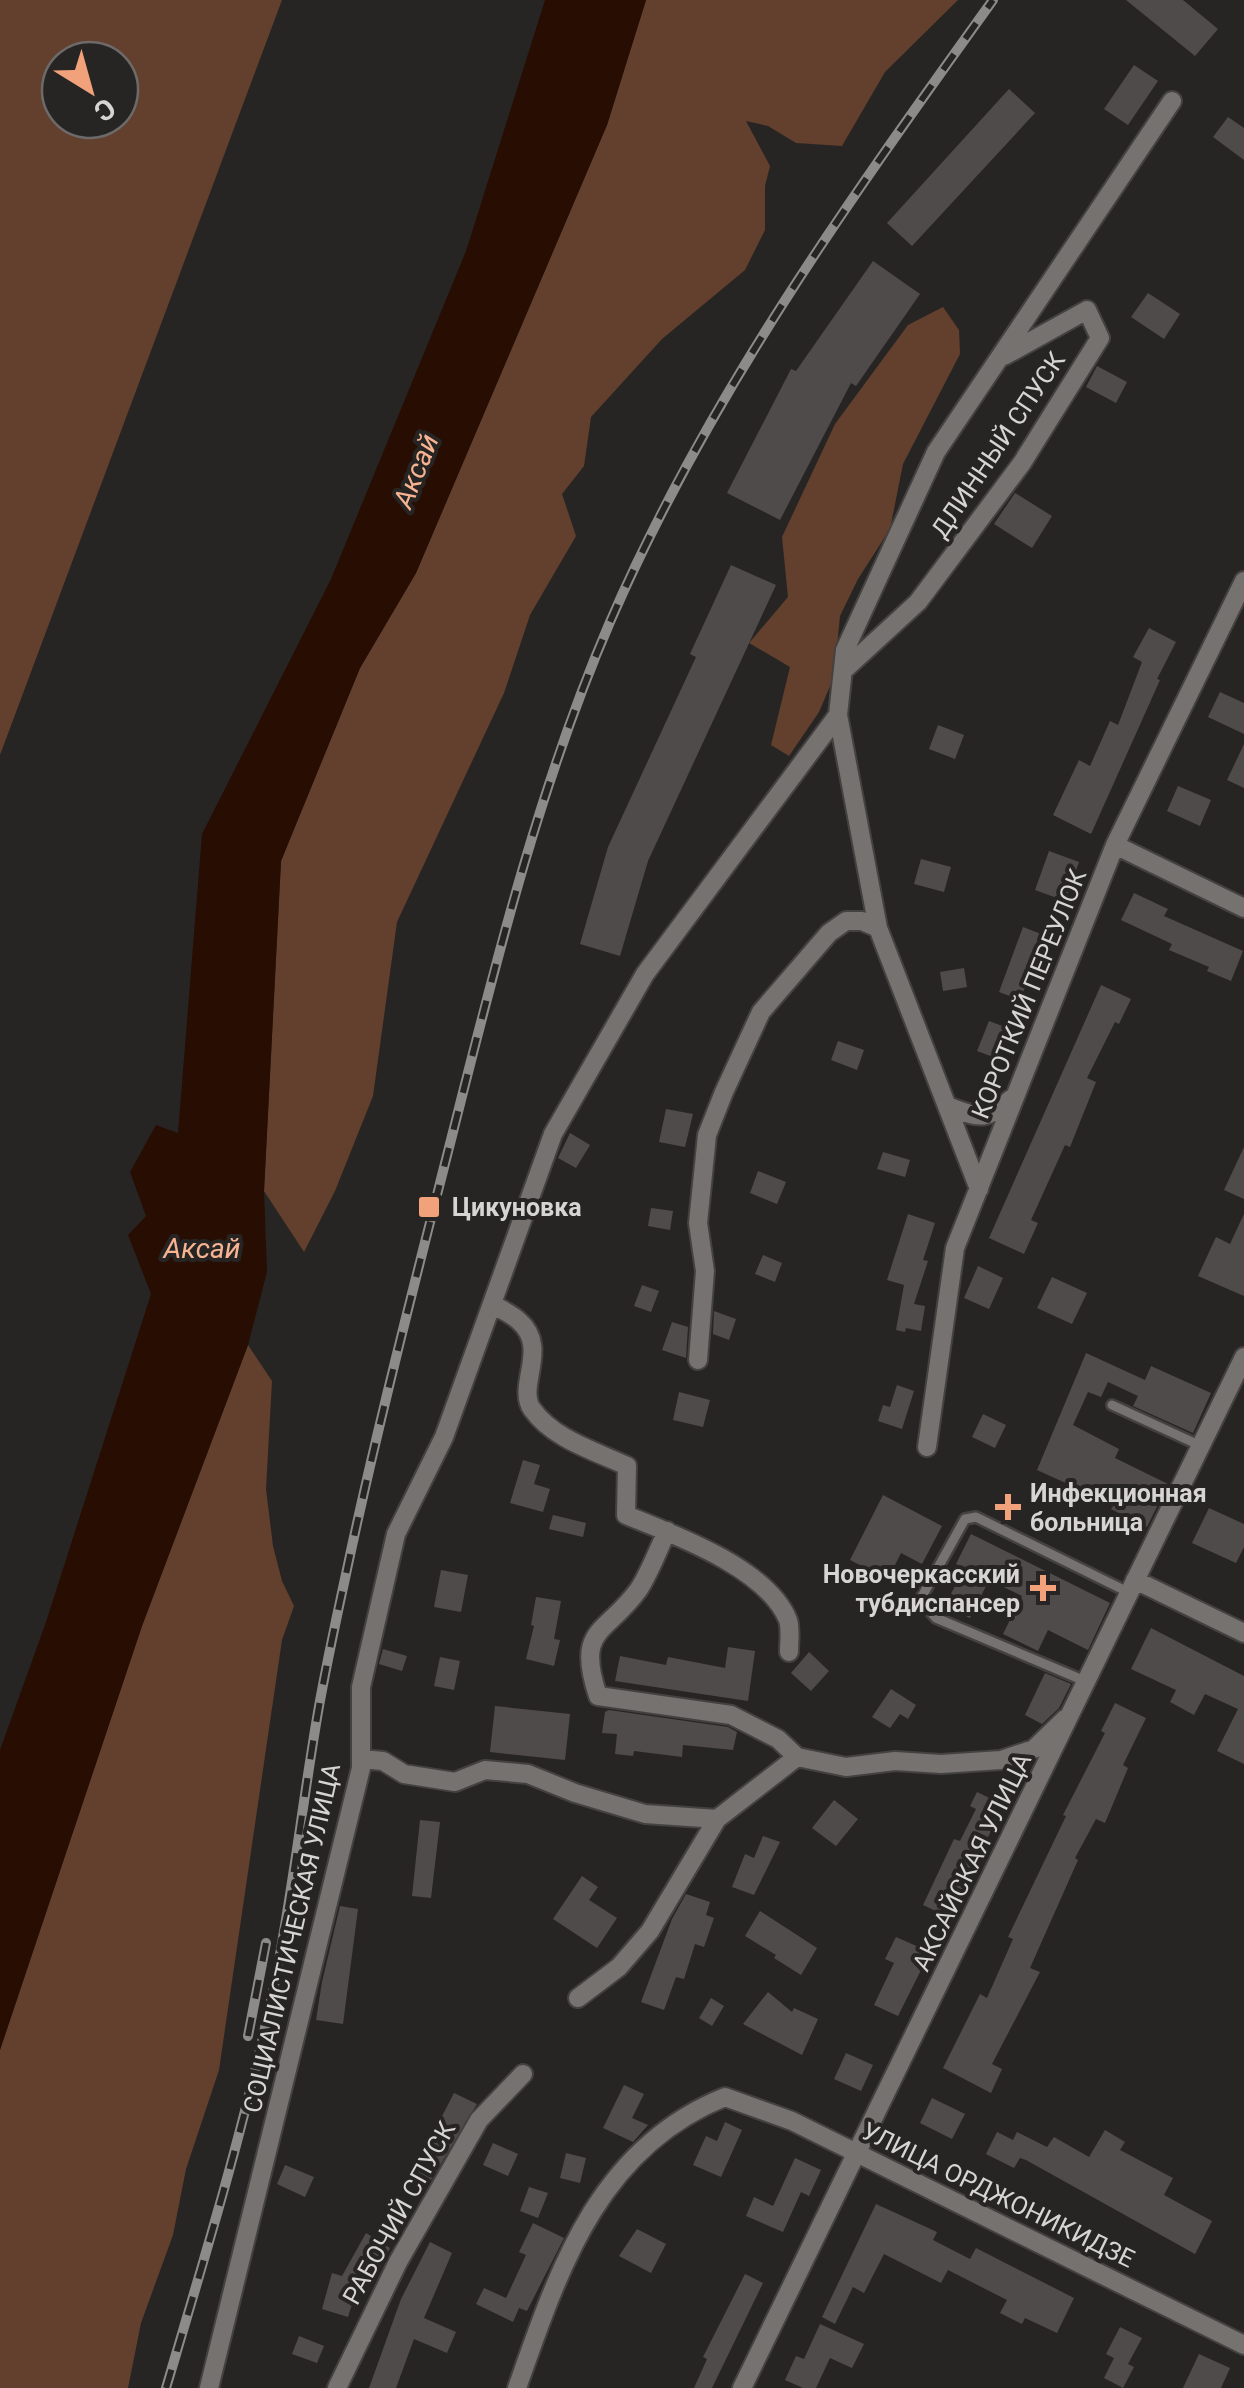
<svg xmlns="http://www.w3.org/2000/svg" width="1244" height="2388" viewBox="0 0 1244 2388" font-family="Roboto,sans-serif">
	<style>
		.green { fill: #633f2d; fill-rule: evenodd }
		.water { fill: #280d02 }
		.building { fill: #4f4b4a }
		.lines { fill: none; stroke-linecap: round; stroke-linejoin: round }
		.service-casing { stroke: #444240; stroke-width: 14 }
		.minor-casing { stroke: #444240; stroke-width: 22 }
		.service { stroke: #757270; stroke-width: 9 }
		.minor { stroke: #757270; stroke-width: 18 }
		.rail-casing { stroke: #8d8b8a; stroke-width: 10 }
		.rail { stroke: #272523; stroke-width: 6; stroke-dasharray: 19; stroke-linecap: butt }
		.poi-dot { fill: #f1a27b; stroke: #272523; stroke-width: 4 }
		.labels { text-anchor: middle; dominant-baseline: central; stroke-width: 8; stroke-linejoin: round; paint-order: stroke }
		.street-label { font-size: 25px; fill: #d7d5d4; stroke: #272523 }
		.poi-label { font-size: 25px; font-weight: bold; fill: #d7d5d4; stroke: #272523; text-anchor: start }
		.water-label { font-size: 28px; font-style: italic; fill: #f8b492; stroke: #272523 }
	</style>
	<rect width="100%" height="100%" fill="#272523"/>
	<path class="green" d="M0,0H282L0,755ZM60,60H120V120H60Z
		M646,0H958L885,72L842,146L796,143L768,126L746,121L770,166L765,186V230L745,270L662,339L591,417L584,466L562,494L576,536L530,615L504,693L397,922L373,1096L335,1191L304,1252L264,1191L281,861L360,668L416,573L607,125Z
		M943,307L959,330L960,354L903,464L890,529L858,579L840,616L834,677L819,712L789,756L771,745L790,667L749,643L788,597L782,537L835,424L908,325Z
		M248,1345L272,1381L266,1489L273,1546L282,1581L294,1606L282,1640L219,2070L186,2169L173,2235L141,2323L128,2388H0V2050L142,1626Z"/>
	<path class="water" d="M545,0H646L607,125L416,573L360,668L281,861L264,1191L267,1272L248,1345L142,1626L0,2050V1750L46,1622L151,1294L128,1235L146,1216L130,1172L156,1125L178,1133L202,834L331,579L466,251Z"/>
	<path class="building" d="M1126,0H1183L1218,29L1195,56Z
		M1134,65L1158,81L1128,125L1104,109Z
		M1009,89L1035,113L912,246L887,223Z
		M1228,117L1244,128V160L1213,137Z
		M873,261L920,294L856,386L851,383L780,520L727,493L791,369L796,371Z
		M1148,293L1180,314L1164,339L1131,317Z
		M1097,366L1127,382L1116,403L1086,387Z
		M1015,493L1052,516L1032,548L994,524Z
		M731,565L776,585L648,861L620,956L580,944L608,847L696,657L690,654Z
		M1149,628L1176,642L1157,679L1160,680L1091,834L1053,815L1079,760L1090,766L1110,721L1118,725L1142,662L1133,657Z
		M1220,692L1244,703V734L1208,717Z
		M938,725L964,735L955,759L929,749Z
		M1244,744V788L1227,780Z
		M1178,786L1211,800L1200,826L1167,811Z
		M1049,851L1079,862L1065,901L1035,890Z
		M921,859L951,867L944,892L914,884Z
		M1134,893L1168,909L1164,916L1243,951L1231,981L1207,971L1209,967L1169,950L1172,944L1121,920Z
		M1023,927L1046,936L1020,1000L999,992Z
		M964,968L967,987L943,991L940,972Z
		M1101,985L1131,999L1119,1024L1115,1022L1087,1078L1096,1082L1070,1147L1065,1145L1031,1220L1038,1223L1024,1254L989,1238Z
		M989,1021L1008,1028L996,1058L977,1051Z
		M838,1041L864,1050L857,1070L831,1060Z
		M666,1109L693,1114L685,1147L659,1142Z
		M570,1133L590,1145L576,1168L558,1158Z
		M1244,1147V1199L1224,1190Z
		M883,1152L910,1160L905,1177L877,1169Z
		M758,1171L786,1182L777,1204L750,1193Z
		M651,1208L673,1211L670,1230L648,1226Z
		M908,1214L935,1223L923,1260L928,1261L914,1304L925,1306L921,1331L906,1328L905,1332L896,1330L904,1285L887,1280Z
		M1244,1214V1296L1198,1276L1216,1237L1230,1244Z
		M763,1255L782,1263L775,1282L755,1274Z
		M978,1266L1003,1278L989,1309L964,1298Z
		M1052,1277L1087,1293L1072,1324L1037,1308Z
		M642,1285L659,1291L651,1312L634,1306Z
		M714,1311L736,1319L729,1340L713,1334Z
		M672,1322L688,1327L686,1358L662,1350Z
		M1086,1353L1145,1380L1151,1366L1211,1393L1193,1433L1133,1406L1138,1396L1108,1382L1101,1397L1088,1392L1073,1425L1119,1449L1115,1458L1168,1484L1147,1527L1111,1509L1114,1505L1037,1470Z
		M897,1385L914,1391L902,1429L878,1421L883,1405L890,1407Z
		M679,1392L710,1400L703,1427L673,1420Z
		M983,1414L1006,1425L995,1448L972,1437Z
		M523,1460L540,1465L534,1484L550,1489L543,1512L510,1503Z
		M883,1495L942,1526L922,1564L901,1553L888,1579L850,1560Z
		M1209,1508L1244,1524V1547L1236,1563L1192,1543Z
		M553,1515L586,1523L583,1537L549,1529Z
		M971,1534L1110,1603L1088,1650L1048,1630L1038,1651L1003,1634L1022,1596L989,1580L970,1618L945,1606L964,1568L956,1564Z
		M441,1570L468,1575L461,1612L434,1607Z
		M536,1597L561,1601L554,1639L560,1640L554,1666L526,1659L534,1626L531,1625Z
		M1151,1628L1244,1676V1764L1217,1751L1238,1709L1205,1694L1194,1715L1170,1702L1176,1690L1131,1669Z
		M728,1647L755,1651L748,1701L615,1681L620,1656L666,1665L668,1657L725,1668Z
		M383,1649L407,1656L402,1671L379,1664Z
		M809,1652L829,1671L811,1691L791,1673Z
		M440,1657L460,1661L454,1690L434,1686Z
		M1045,1673L1071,1684L1059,1708L1042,1724L1025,1715Z
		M891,1689L916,1705L908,1719L900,1714L890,1728L872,1717Z
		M1115,1703L1146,1718L1123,1765L1128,1768L1105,1823L1096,1819L1075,1858L1078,1860L1030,1968L1040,1972L992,2064L1002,2069L991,2093L943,2068L980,1994L987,1998L1013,1939L1008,1937L1066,1816L1063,1815L1105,1733L1101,1731Z
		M495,1706L570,1714L565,1760L490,1752Z
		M609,1710L728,1727L737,1732L733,1750L683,1745L682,1757L634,1751L633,1756L615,1754L617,1734L602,1733L605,1712Z
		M977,1792L1004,1805L948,1917L923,1905L954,1839L960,1841L976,1809L970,1806Z
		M834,1800L858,1819L836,1846L812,1828Z
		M420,1820L440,1822L431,1898L412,1896Z
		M763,1836L780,1842L754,1895L732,1887L745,1854L754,1858Z
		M582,1876L598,1887L589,1900L617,1918L597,1948L553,1919Z
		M686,1894L710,1902L706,1915L714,1918L704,1947L695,1944L684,1979L676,1977L664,2010L641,2002L672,1919Z
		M340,1906L358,1909L343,2024L316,2020L322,1982Z
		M760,1911L817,1948L801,1975L774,1958L776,1955L745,1936Z
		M896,1937L930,1952L898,2016L874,2005L894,1963L885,1959Z
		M768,1992L792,2012L794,2008L818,2019L802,2055L743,2024Z
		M711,1998L724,2006L712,2026L699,2018Z
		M846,2053L873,2065L861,2091L834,2079Z
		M624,2085L644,2094L632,2118L648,2125L633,2142L603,2128Z
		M454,2093L477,2104L431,2180L414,2170Z
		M932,2098L965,2114L952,2139L920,2123Z
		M725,2122L742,2130L721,2177L693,2165L706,2136L717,2141Z
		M1105,2130L1125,2142L1120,2150L1173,2178L1164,2195L1212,2221L1195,2254L1026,2160L1020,2158L1014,2168L986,2154L997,2132L1013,2140L1017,2132L1047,2147L1054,2137L1089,2157Z
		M493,2143L518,2154L508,2176L483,2165Z
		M566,2153L586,2158L580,2183L560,2178Z
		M795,2158L821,2170L809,2196L801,2192L783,2232L746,2216L754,2197L773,2206Z
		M285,2165L314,2177L305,2197L277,2184Z
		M529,2187L548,2193L538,2218L520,2211Z
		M876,2204L937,2232L933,2240L970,2259L976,2248L1074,2298L1057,2333L1025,2318L1022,2324L1000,2313L1007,2300L948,2270L941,2283L884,2254L864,2293L853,2287L835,2324L822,2317Z
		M533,2223L564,2238L527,2311L519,2308L513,2322L476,2304L484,2288L506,2298L526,2255L519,2252Z
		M637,2229L666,2244L651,2273L619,2256Z
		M366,2233L390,2248L376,2276L363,2269L348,2317L322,2309L332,2273L342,2276Z
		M430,2242L452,2253L424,2318L456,2332L447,2353L414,2339L396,2388H369L401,2299Z
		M745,2274L763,2283L712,2388H694L707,2359L703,2357Z
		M820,2324L864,2344L852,2368L830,2358L816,2388H803L785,2380L796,2356L804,2359Z
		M1120,2327L1142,2338L1128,2364L1134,2367L1123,2388L1104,2378L1114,2358L1106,2354Z
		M299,2336L324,2346L317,2363L292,2354Z
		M1199,2354L1230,2368L1221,2388H1183Z"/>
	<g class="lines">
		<g class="service-casing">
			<path id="service" d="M1112,1405L1201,1446
				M1085,1681L936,1618L920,1600L965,1519L976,1517L1130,1593"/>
		</g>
		<g class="minor-casing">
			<path id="minor" d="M843,671L918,602L1022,463L1100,338L1087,310L1004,356
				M1115,845L1244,908
				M947,1106C978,1117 984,1123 1011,1099
				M979,1189L878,928L838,715L845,650L936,452L1172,101
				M492,1304C500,1309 512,1314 519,1321C550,1348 516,1386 532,1409C553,1439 595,1451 627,1466L626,1515C675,1535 767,1568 788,1620C791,1629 789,1642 789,1652
				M698,1360L705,1271L698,1223L707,1135L724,1092L761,1012L829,933L846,921H862L878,928
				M927,1447L955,1248L1115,845L1244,581
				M667,1531C658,1550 650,1572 639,1589C606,1635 575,1627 598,1696L731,1715L778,1739L797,1757
				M1135,1580L1244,1633
				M361,1759L383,1761L404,1774L455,1782L485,1770L528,1774L575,1793L645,1814L717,1819L797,1757L846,1767L895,1761L941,1764L1001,1760L1034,1749L1066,1718
				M578,1998L619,1967L650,1931L717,1819
				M209,2388L361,1768V1687L396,1534L444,1437L553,1134L645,974L838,715
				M337,2388L398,2262L479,2120L523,2074
				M517,2388C559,2269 598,2148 725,2097L792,2121L1244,2345
				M742,2388L1244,1357"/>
		</g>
		<use href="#service" class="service"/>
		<use href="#minor" class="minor"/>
		<g class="rail-casing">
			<path id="rail" d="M248,2036L266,1943
				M166,2388C205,2256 245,2126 273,1991C292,1899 302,1805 318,1712C326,1666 336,1620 346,1574C378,1423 417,1274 455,1124C498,954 540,784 610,622C708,396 850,199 993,0"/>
		</g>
		<use href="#rail" class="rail"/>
	</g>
	<g class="poi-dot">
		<rect x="417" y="1195" width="24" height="24" rx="5"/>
		<path d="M1003 1492h10v10h10v10h-10v10h-10v-10h-10v-10h10z"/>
		<path d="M1038 1573h10v10h10v10h-10v10h-10v-10h-10v-10h10z"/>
	</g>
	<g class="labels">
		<g class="street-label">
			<text transform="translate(998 445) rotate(-56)">ДЛИННЫЙ СПУСК</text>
			<text transform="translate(1029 994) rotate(-68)">КОРОТКИЙ ПЕРЕУЛОК</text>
			<text transform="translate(972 1862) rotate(-64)">АКСАЙСКАЯ УЛИЦА</text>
			<text transform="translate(292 1938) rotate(-77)">СОЦИАЛИСТИЧЕСКАЯ УЛИЦА</text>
			<text transform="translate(998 2195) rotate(26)">УЛИЦА ОРДЖОНИКИДЗЕ</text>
			<text transform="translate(399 2213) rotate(-61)">РАБОЧИЙ СПУСК</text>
		</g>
		<g class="poi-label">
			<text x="452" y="1207">Цикуновка</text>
			<text x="1030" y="1493">Инфекционная<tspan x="1030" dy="29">больница</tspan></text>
			<text x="1020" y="1574" text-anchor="end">Новочеркасский<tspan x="1020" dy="29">тубдиспансер</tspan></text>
		</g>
		<g class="water-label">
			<text transform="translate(416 471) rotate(-68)">Аксай</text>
			<text x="202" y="1248">Аксай</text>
		</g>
	</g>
	<g transform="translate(90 90) rotate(143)"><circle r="48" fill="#272523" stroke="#6d6b6a" stroke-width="2.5"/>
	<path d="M0-8L18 38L0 25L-18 38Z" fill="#f1a27b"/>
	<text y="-15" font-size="28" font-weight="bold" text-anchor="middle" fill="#d7d5d4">С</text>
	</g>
</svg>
